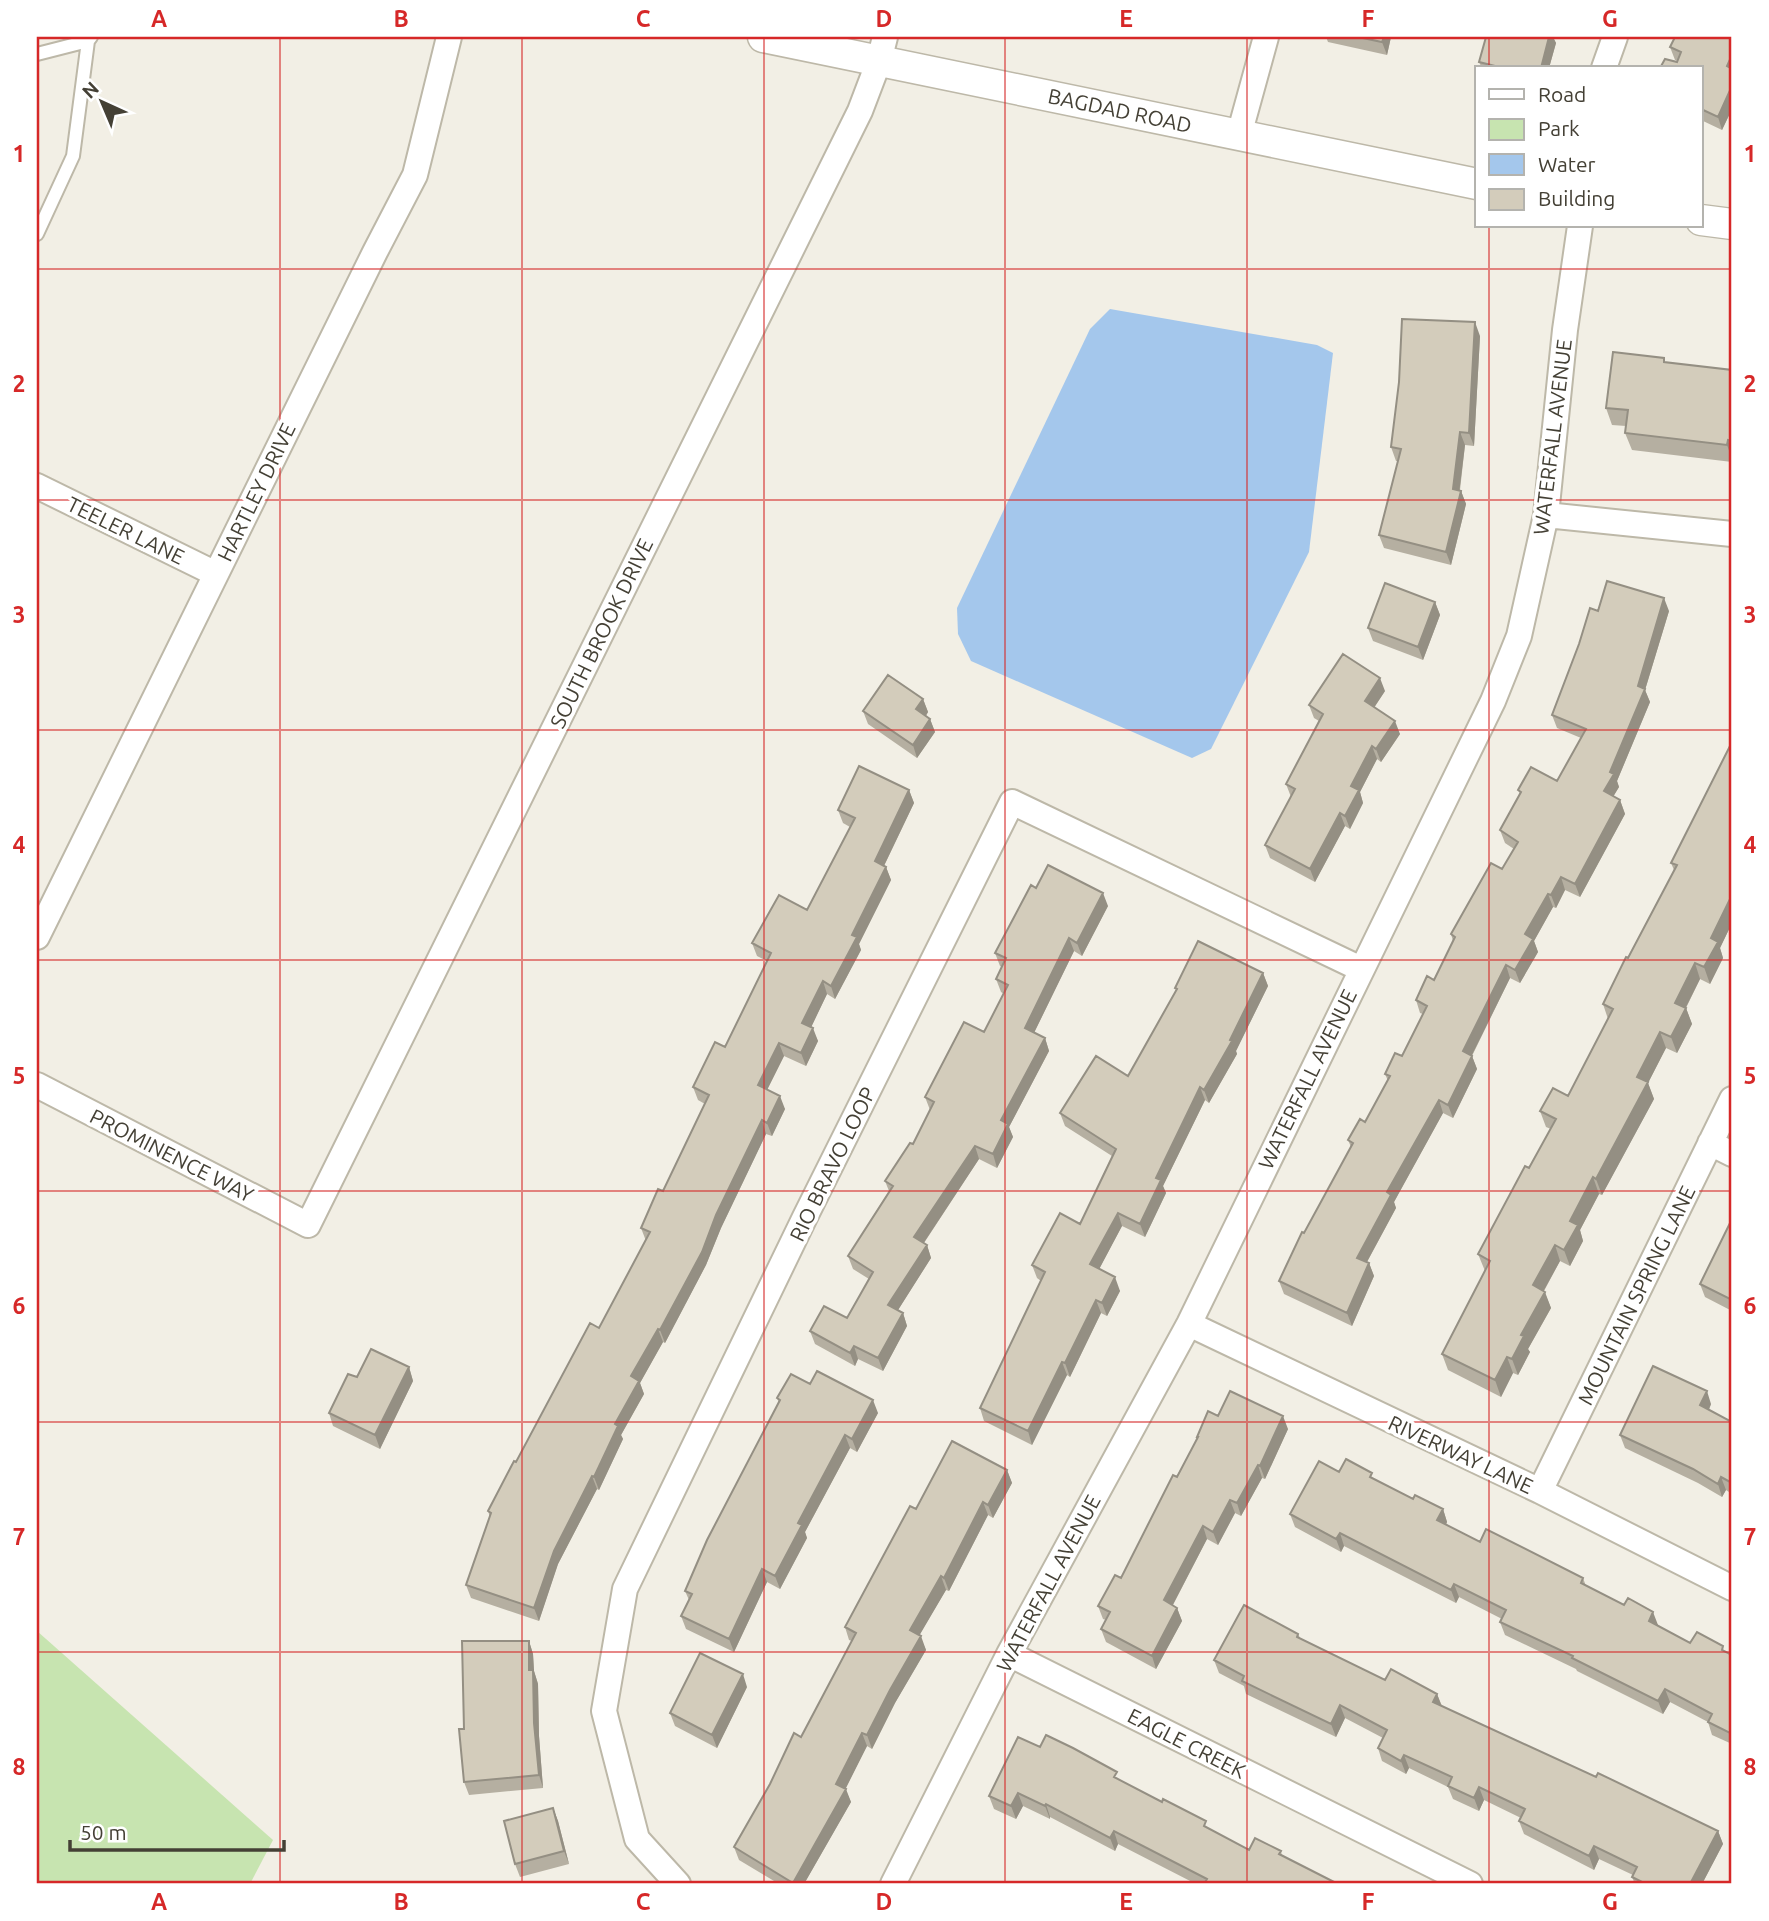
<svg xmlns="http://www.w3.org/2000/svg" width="1769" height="1921" viewBox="0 0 1769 1921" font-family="Ubuntu,sans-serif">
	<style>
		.green { fill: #c7e4b0 }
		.water { fill: #a4c7ec }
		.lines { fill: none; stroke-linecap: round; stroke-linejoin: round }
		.service-casing { stroke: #bdb8a8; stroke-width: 16 }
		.minor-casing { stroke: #bdb8a8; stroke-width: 28 }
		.tertiary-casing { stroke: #bdb8a8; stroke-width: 33 }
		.service { stroke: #fff; stroke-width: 12 }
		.minor { stroke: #fff; stroke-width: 24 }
		.tertiary { stroke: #fff; stroke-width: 30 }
		.wall { fill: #b5afa1 }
		.shaded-wall { fill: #948f83 }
		.building { fill: #d3ccbb; stroke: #948f83; stroke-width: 2 }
		.grid { fill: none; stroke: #d62828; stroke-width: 2; stroke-opacity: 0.55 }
		.labels { text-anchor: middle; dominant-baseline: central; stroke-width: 7; stroke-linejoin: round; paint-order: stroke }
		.street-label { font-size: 21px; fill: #444035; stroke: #fff }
		.neatline { fill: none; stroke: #d62828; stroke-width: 2.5 }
		.grid-label { font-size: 23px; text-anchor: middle; font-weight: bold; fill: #d62828 }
	</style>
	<rect width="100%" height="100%" fill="#f2efe5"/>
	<path class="green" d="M37,1631L273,1840L250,1884H37Z"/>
	<path class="water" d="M1110,309L1317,345L1333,353L1309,552L1211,749L1192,758L971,661L958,634L957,608L1090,329Z"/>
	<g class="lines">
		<g class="service-casing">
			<path id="service" d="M37,54L88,41
				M37,234L73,156L88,41L91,37"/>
		</g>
		<g class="minor-casing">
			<path id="minor" d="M1604,68L1615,37
				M1239,135L1266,37
				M37,486L216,574
				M1546,515L1732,534
				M37,937L375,252L415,175L449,37
				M37,1085L308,1225L860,111L879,61L885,37
				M1710,1143L1732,1154
				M1189,1324L1540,1491L1732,1588
				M1540,1491L1732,1099
				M1009,1654L1470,1884
				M678,1884L637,1839L604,1711L625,1589L805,1217L1012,802L1361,969
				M893,1884L1009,1654L1189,1324L1493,701L1519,636L1546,515L1565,330L1580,226"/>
		</g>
		<g class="tertiary-casing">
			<path id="tertiary" d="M763,37L1477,184
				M1701,220L1732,224"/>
		</g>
		<use href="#service" class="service"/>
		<use href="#minor" class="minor"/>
		<use href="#tertiary" class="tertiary"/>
	</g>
	<path class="wall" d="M1326,37H1391L1387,55L1328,42Z
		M1486,37H1553L1556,43L1549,68H1482L1479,62Z
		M1732,37V109L1722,130L1701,120V68L1675,60L1670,47Z
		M1480,336L1474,446L1465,445L1460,490L1461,491L1466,504L1451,565L1384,548L1379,535L1398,461H1396L1391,447Z
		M1666,362L1732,370V462L1632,450L1625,433L1626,426L1612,425L1606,408Z
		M1435,602L1440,615L1423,660L1373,641L1368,628Z
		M1598,611H1669L1645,690L1650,702L1617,781L1619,787L1613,797L1620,800L1625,814L1580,897L1565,890L1556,908L1553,907L1534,941L1538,952L1520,983L1510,978L1472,1056L1477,1069L1453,1118L1443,1113L1394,1202L1396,1208L1367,1262L1369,1263L1374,1276L1352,1326L1284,1294L1279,1281L1351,1147L1348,1140L1365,1122L1388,1081L1385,1074L1402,1056L1423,1014L1420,1013L1416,1000L1434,980L1453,941L1451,934L1502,869L1514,849L1505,843L1500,830L1520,794L1518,790L1557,781L1581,738L1557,728L1552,715Z
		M1385,691L1374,708L1400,734L1381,762L1377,759L1360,792L1363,803L1350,829L1345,826L1315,882L1270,858L1265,845L1291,797L1286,784L1319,721L1314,718L1309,705Z
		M923,699L928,712L926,716L930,719L935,732L917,758L868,724L863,711Z
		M1732,742V923L1720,948L1723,958L1710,984L1700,979L1686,1008L1692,1024L1677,1053L1666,1048L1648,1083L1654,1099L1602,1195L1599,1194L1580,1230L1583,1241L1570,1266L1560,1261L1544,1291L1551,1308L1528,1349L1530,1352L1518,1375L1513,1373L1501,1397L1448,1370L1442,1354L1485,1271L1478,1254L1551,1129L1546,1127L1540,1111L1568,1096L1608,1019L1603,1004L1674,870L1671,863Z
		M909,790L914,803L884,866L886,867L891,880L859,944L861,950L835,999L827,994L811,1027L818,1041L806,1066L784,1056L767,1090L785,1109L772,1136L766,1134L721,1228L706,1265L665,1343L663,1342L640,1383L644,1394L621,1435L623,1439L599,1490L597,1489L558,1564L539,1621L471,1598L466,1585L490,1517L488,1511L516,1462L599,1328L646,1241L641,1228L663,1191L705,1104L698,1100L693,1087L725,1047L767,961L757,956L752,943L807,910L850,827L843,823L838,810Z
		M1036,888L1108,906L1082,956L1074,951L1034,1033L1045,1038L1049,1051L1009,1127L1013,1137L997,1168L979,1159L924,1243L927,1245L931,1258L898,1310L903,1313L907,1326L883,1371L858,1359L855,1366L815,1344L810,1331L847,1318L869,1279L853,1269L848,1256L889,1191L885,1181L913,1144L930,1110L925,1097L984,1032L1004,994L1001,992L996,979L1002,967L1000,966L995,953Z
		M1263,973L1268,986L1236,1051L1237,1054L1209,1103L1205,1100L1163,1186L1166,1193L1145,1237L1122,1226L1099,1269L1120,1291L1107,1316L1101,1313L1070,1377L1067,1375L1032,1445L984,1421L980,1408L1041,1281L1037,1278L1032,1265L1080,1224L1112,1156L1065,1126L1060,1113L1128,1076L1176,991L1175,988Z
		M1732,1219V1311L1705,1297L1700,1284Z
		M409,1367L413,1381L380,1449L333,1426L329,1413L357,1377Z
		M810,1384L878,1413L857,1452L850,1448L805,1532L807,1538L780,1589L767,1582L734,1652L686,1629L681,1616L689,1600L685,1591L779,1403L777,1398Z
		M1711,1404L1709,1410L1732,1422V1494L1726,1490L1722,1497L1698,1483L1625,1448L1620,1435Z
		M1218,1416L1288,1429L1265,1479L1262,1478L1241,1516L1235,1513L1218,1545L1207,1539L1173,1605L1177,1608L1182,1621L1156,1669L1106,1642L1101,1629L1106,1620L1103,1619L1098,1606L1121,1578L1197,1439V1437Z
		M1007,1470L1012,1483L993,1518L988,1515L949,1591L946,1590L919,1635L926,1650L895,1703L872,1749L867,1746L845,1789L851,1802L804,1884H779L739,1860L734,1847L801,1737L852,1641L849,1640L845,1627L916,1509Z
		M1339,1472L1374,1479L1413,1499L1443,1509L1447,1522L1446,1525L1480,1542L1583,1578L1586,1586L1690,1643L1725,1652L1732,1655V1744L1712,1735L1708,1722L1670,1702L1663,1714L1577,1671L1576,1669L1505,1635L1500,1622L1502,1619L1459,1597L1456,1603L1344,1546L1341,1552L1295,1527L1290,1514Z
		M1298,1634L1300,1638L1385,1680L1437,1694L1442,1706L1596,1777L1718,1831L1723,1844L1702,1884H1635L1632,1877L1633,1875L1599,1859L1594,1870L1524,1834L1519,1821L1521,1818L1484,1800L1479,1811L1453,1799L1448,1787L1409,1768L1406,1774L1382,1761L1378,1748L1383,1738L1345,1718L1336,1737L1246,1694L1244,1686L1219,1673L1214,1660Z
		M529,1641L533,1654L534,1671L538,1684L539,1736L543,1788L469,1795L464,1782V1729Z
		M747,1687L717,1748L675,1726L670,1713Z
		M1040,1747L1119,1780L1249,1850L1281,1851L1282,1856L1338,1884H1196L1118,1844L1115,1851L1050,1817V1819L1023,1806L1016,1819L994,1809L989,1796Z
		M553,1808L558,1821L569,1864L520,1877L515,1864Z"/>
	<path class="shaded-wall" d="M1384,37H1391L1387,55L1382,42Z
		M1549,37H1553L1556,43L1549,68H1541Z
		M1732,55V78L1727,66Z
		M1732,86V109L1722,130L1718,117Z
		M1475,322L1480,336L1474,446L1469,433Z
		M1460,432L1465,445L1458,502L1453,489Z
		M1728,440L1732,453V459L1727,445Z
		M1461,491L1466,504L1451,565L1446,552Z
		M1664,598L1669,611L1645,690L1650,702L1617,781L1619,787L1608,805L1604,791Z
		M1435,602L1440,615L1423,660L1418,647Z
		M1380,678L1385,691L1369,715L1365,701Z
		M923,699L928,712L921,723L916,709Z
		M930,719L935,732L917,758L913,745Z
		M1395,721L1400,734L1381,762L1376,749Z
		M1372,746L1377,759L1360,792L1363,803L1350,829L1345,816L1351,786Z
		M909,790L914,803L880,874L875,861Z
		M1620,800L1625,814L1580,897L1575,884Z
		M1340,813L1345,826L1315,882L1310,869Z
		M886,867L891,880L859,944L861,950L835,999L831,986L852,935Z
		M1561,877L1565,890L1556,908L1551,895Z
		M1103,893L1108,906L1082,956L1077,943Z
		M1548,894L1553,907L1534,941L1538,952L1520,983L1515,970L1525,934Z
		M1732,895V923L1720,948L1723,958L1710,984L1704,967L1711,938Z
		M1069,938L1074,951L1030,1041L1025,1028Z
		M1695,963L1700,979L1680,1019L1675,1003Z
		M1506,965L1510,978L1467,1065L1463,1051Z
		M1263,973L1268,986L1236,1051L1237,1054L1209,1103L1204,1090Z
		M823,981L827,994L807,1036L802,1023Z
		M1686,1008L1692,1024L1677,1053L1671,1037Z
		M813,1028L818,1041L806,1066L801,1053Z
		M1660,1032L1666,1048L1648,1083L1654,1099L1602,1195L1596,1179L1637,1077Z
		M1045,1038L1049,1051L1009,1127L1013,1137L997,1168L993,1154L1001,1120Z
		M779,1043L784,1056L763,1098L758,1085Z
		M1472,1056L1477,1069L1453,1118L1448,1105Z
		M1200,1087L1205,1100L1163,1186L1166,1193L1145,1237L1140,1224L1156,1178Z
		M780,1096L785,1109L772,1136L767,1123Z
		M1439,1100L1443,1113L1394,1202L1396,1208L1362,1271L1357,1258L1387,1192Z
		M762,1120L766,1134L721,1228L706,1265L665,1343L660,1330Z
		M975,1146L979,1159L919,1250L914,1237Z
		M1593,1177L1599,1194L1580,1230L1583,1241L1570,1266L1564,1250L1570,1221Z
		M1118,1213L1122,1226L1095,1277L1090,1264Z
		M927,1245L931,1258L893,1318L888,1305Z
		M1555,1245L1560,1261L1538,1301L1533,1285Z
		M1369,1263L1374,1276L1352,1326L1347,1313Z
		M1115,1277L1120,1291L1107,1316L1102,1303Z
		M1545,1292L1551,1308L1528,1349L1530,1352L1518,1375L1512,1359L1521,1335Z
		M1096,1300L1101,1313L1070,1377L1065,1363Z
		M903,1313L907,1326L883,1371L878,1358Z
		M658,1329L663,1342L640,1383L644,1394L621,1435L623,1439L599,1490L594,1477L615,1424L631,1376Z
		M854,1346L858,1359L855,1366L850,1353Z
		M1507,1357L1513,1373L1501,1397L1495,1380Z
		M1062,1362L1067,1375L1032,1445L1028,1431Z
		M409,1367L413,1381L380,1449L375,1435Z
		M1707,1391L1711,1404L1705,1418L1700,1405Z
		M873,1400L878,1413L857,1452L852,1439Z
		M1283,1416L1288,1429L1265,1479L1260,1466Z
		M845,1435L850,1448L805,1532L807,1538L780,1589L775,1576L798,1523Z
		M1258,1465L1262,1478L1241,1516L1237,1503Z
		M1007,1470L1012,1483L993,1518L988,1505Z
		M592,1476L597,1489L558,1564L539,1621L534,1608L554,1551Z
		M1721,1477L1726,1490L1722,1497L1718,1484Z
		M1230,1500L1235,1513L1218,1545L1213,1532Z
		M983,1502L988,1515L949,1591L944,1578Z
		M1443,1509L1447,1522L1441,1533L1437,1520Z
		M1203,1526L1207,1539L1168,1614L1164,1600Z
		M1340,1533L1344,1546L1341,1552L1336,1539Z
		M762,1569L767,1582L734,1652L729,1639Z
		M941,1576L946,1590L915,1643L910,1630Z
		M1454,1584L1459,1597L1456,1603L1451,1590Z
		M1177,1608L1182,1621L1156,1669L1152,1656Z
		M1653,1612L1658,1625L1654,1634L1649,1621Z
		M921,1636L926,1650L895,1703L872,1749L867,1735L890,1690Z
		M529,1641L533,1654L534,1671L538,1684L539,1736L543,1788L539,1775L529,1670Z
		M743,1674L747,1687L717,1748L712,1735Z
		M1665,1689L1670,1702L1663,1714L1658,1701Z
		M1437,1694L1442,1707L1433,1702Z
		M1340,1705L1345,1718L1336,1737L1331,1724Z
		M862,1733L867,1746L841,1798L836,1784Z
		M1404,1755L1409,1768L1406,1774L1401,1761Z
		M1479,1787L1484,1800L1479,1811L1474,1798Z
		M846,1789L851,1802L804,1884H793V1883Z
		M1018,1793L1023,1806L1016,1819L1011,1806Z
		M1046,1804L1050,1817V1819L1045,1806Z
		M553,1808L558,1821L569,1864L564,1851Z
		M1114,1831L1118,1844L1115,1851L1110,1838Z
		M1718,1831L1723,1844L1702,1884H1690Z
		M1594,1846L1599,1859L1594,1870L1589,1856Z"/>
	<path class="building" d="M1358,37H1384L1382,42Z
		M1486,37H1549L1541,68H1503L1479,62Z
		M1675,37H1732V55L1727,66L1732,69V86L1718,117L1701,109V68H1660L1665,59L1677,62L1681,52L1670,47Z
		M1402,319L1475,322L1469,433L1460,432L1453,489L1461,491L1446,552L1379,535L1401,449L1391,447L1399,382Z
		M1613,352L1664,358V362L1732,370V441L1728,440L1727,445L1625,433L1628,410L1606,408Z
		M1607,581L1664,598L1638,686L1645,689L1610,772L1614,774L1604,791L1620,800L1575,884L1561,877L1551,895L1548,894L1525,934L1533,939L1515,970L1506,965L1463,1051L1472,1056L1448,1105L1439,1100L1387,1192L1391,1195L1357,1258L1369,1263L1347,1313L1279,1281L1302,1232L1304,1233L1353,1143L1348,1140L1360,1119L1365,1122L1390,1076L1385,1074L1395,1053L1402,1056L1427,1006L1416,1000L1427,976L1434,980L1455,937L1451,934L1491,863L1502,869L1518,842L1500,830L1521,792L1518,790L1531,767L1557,781L1586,729L1552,715L1579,644L1590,608L1598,611Z
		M1385,583L1435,602L1418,647L1368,628Z
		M1343,654L1380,678L1365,701L1395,721L1376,749L1372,746L1351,786L1359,790L1345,816L1340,813L1310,869L1265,845L1295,789L1286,784L1323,714L1309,705Z
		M888,675L923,699L916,709L930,719L913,745L863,711Z
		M1732,742V895L1711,938L1718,942L1704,967L1695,963L1675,1003L1686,1008L1671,1037L1660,1032L1637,1077L1648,1082L1596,1179L1593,1177L1570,1221L1578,1225L1564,1250L1555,1245L1533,1285L1545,1292L1521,1335L1524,1336L1512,1359L1507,1357L1495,1380L1442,1354L1490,1261L1478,1254L1525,1166L1529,1168L1556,1119L1540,1111L1553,1088L1568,1096L1613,1009L1603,1004L1626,957L1628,958L1677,865L1671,863Z
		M859,766L909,790L875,861L886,867L852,935L857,937L831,986L823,981L802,1023L813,1028L801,1053L779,1043L758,1085L780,1096L767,1123L762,1120L716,1215L702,1252L660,1330L658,1329L631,1376L639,1381L615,1424L618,1426L594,1477L592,1476L554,1551L534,1608L466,1585L491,1513L488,1511L514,1461L516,1462L590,1323L599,1328L650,1232L641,1228L658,1189L663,1191L709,1095L693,1087L715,1042L725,1047L771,953L752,943L779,895L807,910L855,818L838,810Z
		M1048,865L1103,893L1077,943L1069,938L1025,1028L1045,1038L1001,1120L1008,1124L993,1154L975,1146L914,1237L927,1245L888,1305L903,1313L878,1358L854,1346L850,1353L810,1331L824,1306L847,1318L873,1272L848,1256L893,1186L885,1181L910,1143L913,1144L934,1102L925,1097L964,1022L984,1032L1008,985L996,979L1006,958L995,953L1031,885L1036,888Z
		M1198,941L1263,973L1230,1040L1232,1041L1204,1090L1200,1087L1156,1178L1161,1180L1140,1224L1118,1213L1090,1264L1115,1277L1102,1303L1096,1300L1065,1363L1062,1362L1028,1431L980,1408L1045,1272L1032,1265L1060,1213L1080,1224L1116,1149L1060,1113L1096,1056L1128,1076L1177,989L1175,988Z
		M1732,1219V1300L1700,1284Z
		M371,1349L409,1367L375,1435L329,1413L348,1374L357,1377Z
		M1653,1366L1707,1391L1700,1405L1732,1422V1483L1721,1477L1718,1484L1693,1469L1620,1435Z
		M817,1371L873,1400L852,1439L845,1435L798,1523L802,1525L775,1576L762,1569L729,1639L681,1616L692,1594L685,1591L707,1540L780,1400L777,1398L791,1374L810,1384Z
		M1230,1391L1283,1416L1260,1466L1258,1465L1237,1503L1230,1500L1213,1532L1203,1526L1164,1600L1177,1608L1152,1656L1101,1629L1110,1612L1098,1606L1115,1575L1121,1578L1173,1475L1177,1477L1198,1437H1197L1208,1411L1218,1416Z
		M952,1441L1007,1470L988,1505L983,1502L944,1578L941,1576L910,1630L921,1636L890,1690L867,1735L862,1733L836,1784L846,1789L793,1883L734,1847L770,1784L794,1733L801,1737L856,1633L845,1627L910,1506L916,1509Z
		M1346,1459L1372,1473L1370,1477L1413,1499L1415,1495L1443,1509L1437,1520L1480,1542L1486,1529L1583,1578L1581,1583L1624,1605L1628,1598L1653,1612L1649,1621L1690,1643L1697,1632L1723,1646L1722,1650L1732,1655V1734L1708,1722L1712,1714L1665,1689L1658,1701L1572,1658L1573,1656L1500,1622L1506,1610L1454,1584L1451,1590L1340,1533L1336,1539L1290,1514L1319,1461L1339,1472Z
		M1244,1605L1298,1634L1297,1637L1385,1680L1391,1669L1437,1694L1433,1702L1596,1777L1598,1773L1718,1831L1690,1884H1646L1632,1877L1637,1867L1594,1846L1589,1856L1519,1821L1525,1809L1479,1787L1474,1798L1448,1786L1452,1777L1404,1755L1401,1761L1378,1748L1387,1730L1340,1705L1331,1724L1242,1681L1244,1676L1214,1660Z
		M462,1641H529V1670H533L534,1723L539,1775L464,1782L459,1729H464Z
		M700,1653L743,1674L712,1735L670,1713Z
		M1046,1735L1073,1748L1117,1772L1114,1777L1162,1802L1163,1799L1206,1821L1204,1826L1249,1850L1255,1838L1281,1851L1279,1854L1338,1884H1204L1207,1879L1114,1831L1110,1838L1046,1804L1045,1806L1018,1793L1011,1806L989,1796L1018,1737L1040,1747Z
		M553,1808L564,1851L515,1864L504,1821Z"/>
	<path class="grid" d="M280,37V1884M522,37V1884M764,37V1884M1005,37V1884M1247,37V1884M1489,37V68M1489,226V1884M37,269H1732M37,500H1732M37,730H1732M37,960H1732M37,1191H1732M37,1422H1732M37,1652H1732"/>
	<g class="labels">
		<g class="street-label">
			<text transform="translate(1120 110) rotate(12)">BAGDAD ROAD</text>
			<text transform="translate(1552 437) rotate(-83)">WATERFALL AVENUE</text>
			<text transform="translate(256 492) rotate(-64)">HARTLEY DRIVE</text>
			<text transform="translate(126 530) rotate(26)">TEELER LANE</text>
			<text transform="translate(601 633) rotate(-64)">SOUTH BROOK DRIVE</text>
			<text transform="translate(1307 1079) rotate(-64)">WATERFALL AVENUE</text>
			<text transform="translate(172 1155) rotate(27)">PROMINENCE WAY</text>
			<text transform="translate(832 1164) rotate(-64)">RIO BRAVO LOOP</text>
			<text transform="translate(1636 1295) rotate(-64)">MOUNTAIN SPRING LANE</text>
			<text transform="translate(1461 1454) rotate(25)">RIVERWAY LANE</text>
			<text transform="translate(1048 1583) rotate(-62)">WATERFALL AVENUE</text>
			<text transform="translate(1187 1743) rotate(27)">EAGLE CREEK</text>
		</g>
	</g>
	<rect width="1769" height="1921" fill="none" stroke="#ffffff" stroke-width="77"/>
	<rect x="1475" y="66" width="228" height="161" fill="#ffffff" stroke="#b4b3ae" stroke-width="2"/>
	<rect x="1489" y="89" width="35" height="10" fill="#ffffff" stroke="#b4b3ae" stroke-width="2"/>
	<text x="1538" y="102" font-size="21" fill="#444035">Road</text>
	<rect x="1489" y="119" width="35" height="21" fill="#c7e4b0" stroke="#b4b3ae" stroke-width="2"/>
	<text x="1538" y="136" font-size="21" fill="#444035">Park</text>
	<rect x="1489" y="154" width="35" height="21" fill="#a4c7ec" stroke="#b4b3ae" stroke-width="2"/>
	<text x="1538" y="172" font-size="21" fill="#444035">Water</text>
	<rect x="1489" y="189" width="35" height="21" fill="#d3ccbb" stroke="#b4b3ae" stroke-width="2"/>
	<text x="1538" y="206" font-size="21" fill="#444035">Building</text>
	<g transform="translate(102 102) rotate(316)" stroke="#ffffff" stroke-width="5" paint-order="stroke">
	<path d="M0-5L12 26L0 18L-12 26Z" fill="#444035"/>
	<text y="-10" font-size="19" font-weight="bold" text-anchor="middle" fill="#444035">N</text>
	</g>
	<path d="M70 1840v10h214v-10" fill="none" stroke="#444035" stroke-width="3.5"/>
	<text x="80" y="1840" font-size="21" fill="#444035" stroke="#ffffff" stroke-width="5" paint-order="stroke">50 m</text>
	<rect x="38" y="38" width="1692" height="1844" class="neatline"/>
	<g class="grid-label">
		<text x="159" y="27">A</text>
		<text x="401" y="27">B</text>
		<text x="643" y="27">C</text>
		<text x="884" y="27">D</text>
		<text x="1126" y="27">E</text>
		<text x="1368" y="27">F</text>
		<text x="1610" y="27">G</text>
		<text x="19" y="162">1</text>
		<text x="1750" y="162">1</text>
		<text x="19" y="392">2</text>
		<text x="1750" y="392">2</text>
		<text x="19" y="623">3</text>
		<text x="1750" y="623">3</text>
		<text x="19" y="853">4</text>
		<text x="1750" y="853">4</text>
		<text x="19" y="1084">5</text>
		<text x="1750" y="1084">5</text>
		<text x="19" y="1314">6</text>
		<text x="1750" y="1314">6</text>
		<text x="19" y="1545">7</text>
		<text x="1750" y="1545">7</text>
		<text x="19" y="1775">8</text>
		<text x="1750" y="1775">8</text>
		<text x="159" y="1910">A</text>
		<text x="401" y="1910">B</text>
		<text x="643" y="1910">C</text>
		<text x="884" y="1910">D</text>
		<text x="1126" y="1910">E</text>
		<text x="1368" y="1910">F</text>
		<text x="1610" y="1910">G</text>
	</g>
</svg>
